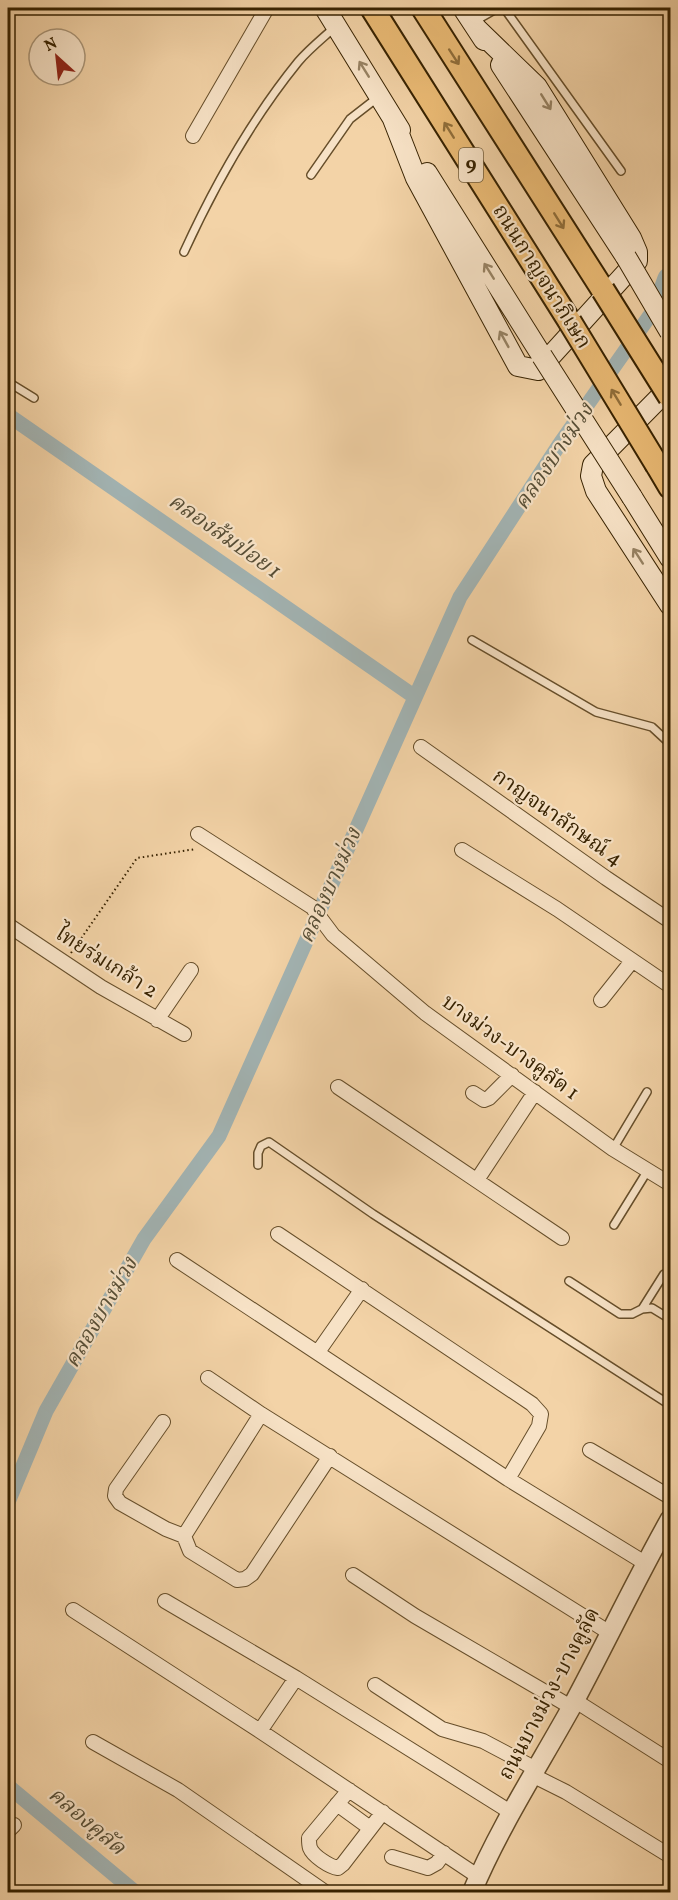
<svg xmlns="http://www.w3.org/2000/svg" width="678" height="1900" viewBox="0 0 678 1900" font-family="Vollkorn,'Noto Serif Thai',serif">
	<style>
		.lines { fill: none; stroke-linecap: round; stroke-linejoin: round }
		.canal { stroke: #a2b4b4; stroke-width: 15 }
		.river { stroke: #a2b4b4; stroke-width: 26 }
		.service-casing { stroke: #664e2a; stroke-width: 10 }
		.minor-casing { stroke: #664e2a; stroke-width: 16 }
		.tertiary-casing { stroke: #664e2a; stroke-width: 21 }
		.secondary-casing { stroke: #372200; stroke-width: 22 }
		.trunk-casing { stroke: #372200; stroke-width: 26 }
		.path { stroke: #372200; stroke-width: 2; stroke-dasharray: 1.5 3; stroke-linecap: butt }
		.service { stroke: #f7e2c6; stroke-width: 7 }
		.minor { stroke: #f7e2c6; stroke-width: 14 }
		.tertiary { stroke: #f7e2c6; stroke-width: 18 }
		.secondary { stroke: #f7e2c6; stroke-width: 20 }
		.trunk { stroke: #eaba74; stroke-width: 22 }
		.secondary-bridge-casing { stroke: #372200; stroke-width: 22; stroke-linecap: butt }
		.trunk-bridge-casing { stroke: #372200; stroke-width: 26; stroke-linecap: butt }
		.secondary-bridge { stroke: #f7e2c6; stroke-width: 20 }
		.trunk-bridge { stroke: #eaba74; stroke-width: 22 }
		.oneway { stroke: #906e3a }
		.oneway2 { stroke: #978263 }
		.labels { text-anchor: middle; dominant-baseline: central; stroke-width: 4.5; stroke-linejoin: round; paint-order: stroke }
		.shield { fill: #f7e2c6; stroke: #715c3b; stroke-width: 1.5 }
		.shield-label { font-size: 20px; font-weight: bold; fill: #372200 }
		.street-label { font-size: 21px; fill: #372200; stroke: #f7e2c6 }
		.water-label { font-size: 22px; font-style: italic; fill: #574e36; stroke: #f7e2c6 }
	</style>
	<rect width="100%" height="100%" fill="#f3d3a7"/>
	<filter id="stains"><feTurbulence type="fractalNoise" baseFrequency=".00333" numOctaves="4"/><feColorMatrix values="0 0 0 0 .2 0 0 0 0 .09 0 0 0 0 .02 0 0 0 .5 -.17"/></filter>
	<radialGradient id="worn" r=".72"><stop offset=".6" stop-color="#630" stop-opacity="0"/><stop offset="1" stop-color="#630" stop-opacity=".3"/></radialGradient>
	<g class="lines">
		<path class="canal" d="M8,415L415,697
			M8,1502L46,1411L144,1239L219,1136L460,597L559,445L665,294
			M8,1786L135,1892"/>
		<path class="river" d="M665,294L670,280"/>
		<g class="service-casing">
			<path id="service" d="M504,8L621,171
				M475,21L498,8
				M311,175L350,119L377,98
				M184,252C215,184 251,120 298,62C309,49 323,38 335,27
				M8,382L34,398
				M472,640L596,712L652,727L666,740L670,741
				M613,1149L647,1092
				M258,1165V1153L261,1146L269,1142L373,1214L670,1405
				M614,1225L648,1170
				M569,1281L620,1314H632L642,1309L652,1308L670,1319
				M642,1309L664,1274"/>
		</g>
		<g class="minor-casing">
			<path id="minor" d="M193,136L267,8
				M421,747L606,878L670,921
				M198,834L312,907L333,935L425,1013L613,1149L670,1184
				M462,850L557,909L670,986
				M8,925L101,987L184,1034
				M601,1000L632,961
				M157,1020L191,970
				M338,1087L562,1238
				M473,1093L484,1100L489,1098L512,1075
				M477,1180L535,1092
				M278,1234L532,1404L541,1414L539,1426L508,1479
				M177,1260L508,1479L645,1563
				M318,1352L362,1289
				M208,1378L261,1414L610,1633
				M163,1422L116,1489L115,1496L120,1503L166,1529L184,1536L261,1414
				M590,1450L670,1497
				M184,1536L190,1551L237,1580L245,1579L252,1574L330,1456
				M353,1575L415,1616L571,1707
				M165,1601L296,1678L512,1813
				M73,1610L260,1731L479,1877
				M375,1685L442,1729L483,1741L536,1769
				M574,1700L670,1761
				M260,1731L296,1678
				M93,1742L178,1790L325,1892
				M532,1775L566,1792L670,1856
				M349,1790L309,1838C309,1841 309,1845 310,1848C313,1856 330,1867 338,1868L343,1864L383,1812
				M337,1804L370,1828
				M8,1831L14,1825
				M392,1857L428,1868L437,1863L444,1853"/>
		</g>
		<g class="tertiary-casing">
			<path id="tertiary" d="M472,1892C499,1828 537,1769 571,1708C605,1645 635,1581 670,1519"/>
		</g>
		<g class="secondary-casing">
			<path id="secondary" d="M325,8L400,130
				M463,8L484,40
				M501,65L626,257
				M393,119L416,178L518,366L538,370L637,261V252L631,238L537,87L477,29
				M427,173L542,356
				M670,387L593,465L591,476L596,491L670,605
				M632,497L670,558"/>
		</g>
		<g class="trunk-casing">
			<path id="trunk" d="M372,8L570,322
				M423,8L603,290
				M657,465L670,487"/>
		</g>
		<path class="path" d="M71,953L137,858L196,849"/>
		<use href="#service" class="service"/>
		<use href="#minor" class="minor"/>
		<use href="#tertiary" class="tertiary"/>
		<use href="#secondary" class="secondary"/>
		<use href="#trunk" class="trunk"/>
		<g class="secondary-bridge-casing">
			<path id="secondary-bridge" d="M626,257L670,332
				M542,356L632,497"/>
		</g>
		<g class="trunk-bridge-casing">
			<path id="trunk-bridge" d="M603,290L670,397
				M570,322L657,465"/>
		</g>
		<use href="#secondary-bridge" class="secondary-bridge"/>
		<use href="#trunk-bridge" class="trunk-bridge"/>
	</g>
	<defs><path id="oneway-shaft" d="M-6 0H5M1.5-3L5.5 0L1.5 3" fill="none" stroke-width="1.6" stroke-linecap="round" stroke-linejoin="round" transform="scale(1.5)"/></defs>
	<g class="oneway">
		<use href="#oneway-shaft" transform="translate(454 57) rotate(57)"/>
		<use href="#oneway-shaft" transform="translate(449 130) rotate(-122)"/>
		<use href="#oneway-shaft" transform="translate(559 221) rotate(58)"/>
		<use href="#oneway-shaft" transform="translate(616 397) rotate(-121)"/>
	</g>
	<g class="oneway2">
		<use href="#oneway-shaft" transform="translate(364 69) rotate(-122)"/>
		<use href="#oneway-shaft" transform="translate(546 102) rotate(58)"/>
		<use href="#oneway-shaft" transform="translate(489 271) rotate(-122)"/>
		<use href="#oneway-shaft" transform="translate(504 339) rotate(-119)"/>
		<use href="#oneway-shaft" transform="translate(638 556) rotate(-123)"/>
	</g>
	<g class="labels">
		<rect class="shield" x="459" y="148" width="24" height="34" rx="4.5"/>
		<g class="shield-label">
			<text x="471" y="165">9</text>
		</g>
		<g class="street-label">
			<text transform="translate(541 277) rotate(58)">ถนนกาญจนาภิเษก</text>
			<text transform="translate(557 818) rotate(35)">กาญจนาลักษณ์ 4</text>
			<text transform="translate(106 963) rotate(32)">ไทยร่มเกล้า 2</text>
			<text transform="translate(510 1048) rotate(36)">บางม่วง-บางคูลัด 1</text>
			<text transform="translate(550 1694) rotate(-62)">ถนนบางม่วง-บางคูลัด</text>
		</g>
		<g class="water-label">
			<text transform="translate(555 457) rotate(-56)">คลองบางม่วง</text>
			<text transform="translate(224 537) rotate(35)">คลองส้มป่อย 1</text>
			<text transform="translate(331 886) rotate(-66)">คลองบางม่วง</text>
			<text transform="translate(102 1313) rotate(-60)">คลองบางม่วง</text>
			<text transform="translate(86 1822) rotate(40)">คลองคูลัด</text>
		</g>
	</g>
	<rect width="678" height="1900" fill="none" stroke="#f3d3a7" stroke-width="30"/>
	<rect x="9" y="9" width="660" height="1882" fill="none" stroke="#372200" stroke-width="3"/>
	<rect x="15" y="15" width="648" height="1870" fill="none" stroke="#372200" stroke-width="1.5"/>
	<g transform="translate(57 57) rotate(333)"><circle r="28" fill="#f7e2c6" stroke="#aa9577" stroke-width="1.5"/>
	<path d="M0-4.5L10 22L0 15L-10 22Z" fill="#8f2418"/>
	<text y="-9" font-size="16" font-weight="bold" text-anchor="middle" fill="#372200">N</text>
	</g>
	<rect width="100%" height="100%" filter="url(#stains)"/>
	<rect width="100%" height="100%" fill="url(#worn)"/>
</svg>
